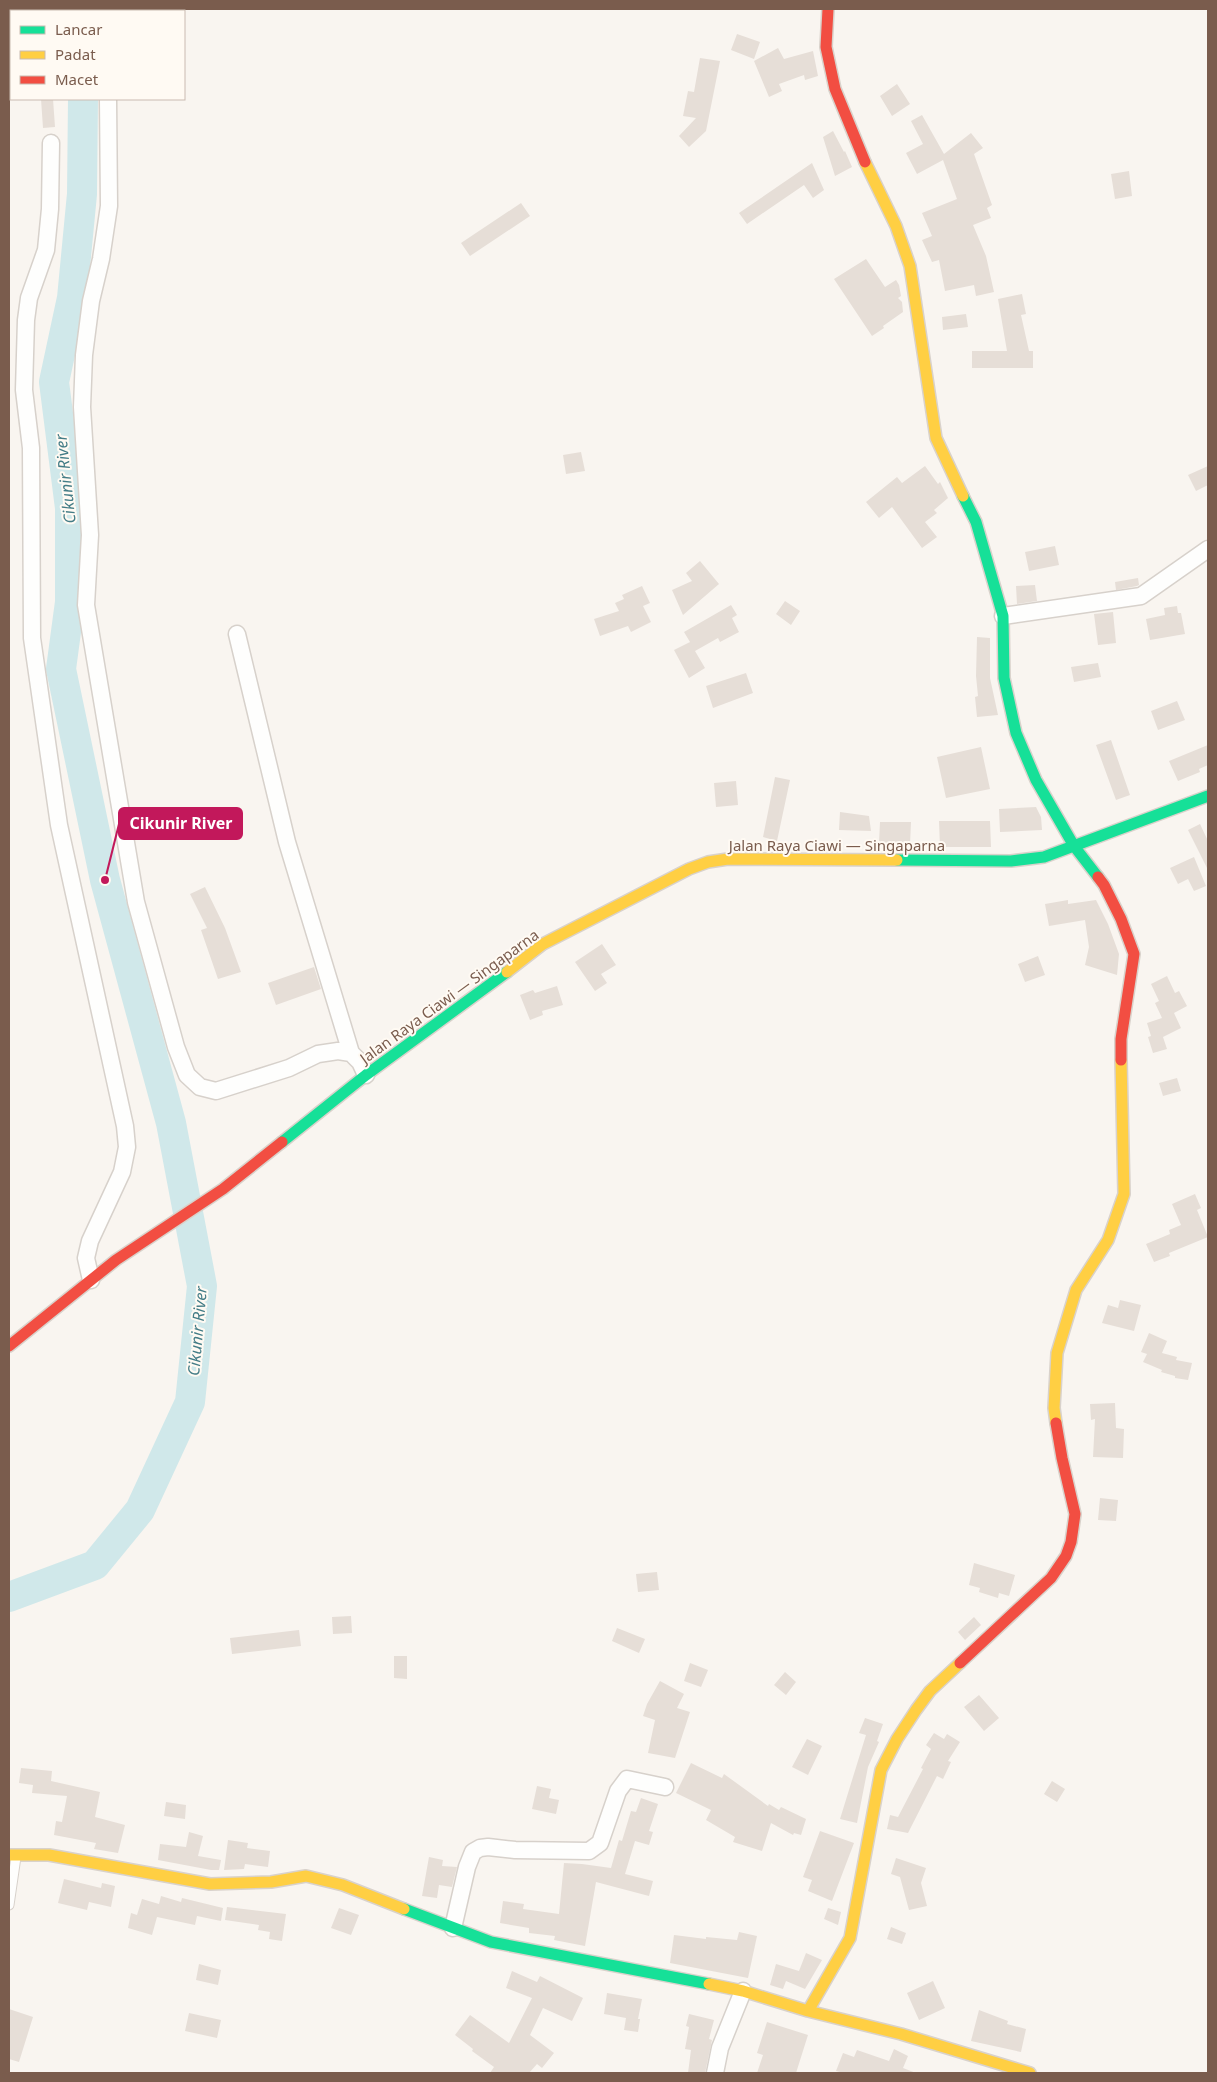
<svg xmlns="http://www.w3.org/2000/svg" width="1217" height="2082" viewBox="0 0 1217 2082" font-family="'Noto Sans',sans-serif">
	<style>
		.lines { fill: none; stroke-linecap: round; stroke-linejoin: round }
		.river { stroke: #d0e8ea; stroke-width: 30 }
		.building { fill: #e6ded7 }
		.lane-casing { stroke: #d7d1cb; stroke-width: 11 }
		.street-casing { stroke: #d7d1cb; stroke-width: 19 }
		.fast-casing { stroke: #d9d2cb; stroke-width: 14 }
		.slow-casing { stroke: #d9d2cb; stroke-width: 14 }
		.jam-casing { stroke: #d9d2cb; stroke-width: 14 }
		.lane { stroke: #fefefd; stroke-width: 9 }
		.street { stroke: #fefefd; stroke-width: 16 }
		.fast { stroke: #16e098; stroke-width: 11 }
		.slow { stroke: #ffcf43; stroke-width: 11 }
		.jam { stroke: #f24e42; stroke-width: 11 }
		.labels { text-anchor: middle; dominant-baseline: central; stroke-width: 4; stroke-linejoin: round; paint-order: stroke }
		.street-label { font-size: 15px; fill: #7a5c4d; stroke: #fffaf3 }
		.water-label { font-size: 16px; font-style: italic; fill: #437c86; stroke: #fffaf3 }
		.leader { fill: none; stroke: #c2185b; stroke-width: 2 }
		.callout-dot { fill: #c2185b; stroke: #fffaf3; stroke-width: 2 }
		.callout { fill: #c2185b; stroke: #c2185b; stroke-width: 2 }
		.callout-label { font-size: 16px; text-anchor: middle; font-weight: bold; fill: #fff }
	</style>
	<rect width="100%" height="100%" fill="#f9f5f0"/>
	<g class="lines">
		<path class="river" d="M96,11V9
			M9,1597L95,1565L140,1510L190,1402L202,1286L171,1123L105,880L61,669L70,602V508L54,382L72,298L82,194L83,99"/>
	</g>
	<path class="building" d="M737,34L760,42L754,59L731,50Z
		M778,48L784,59L813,51L818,76L805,80L804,75L779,84L782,91L769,97L754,61Z
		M700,58L720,61L706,131L689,147L679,136L696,118L683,116L688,91L694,92Z
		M897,84L910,104L892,116L880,96Z
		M41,99H53L55,127L43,128Z
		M922,115L944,154L971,133L983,148L974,154L992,205L987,208L991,218L973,225L986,256L994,292L976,296L974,285L945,291L939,260L932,262L922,240L932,236L922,213L957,199L943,160L917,174L906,153L923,144L911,121Z
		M833,131L844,152L845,151L852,167L835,176L823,137Z
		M812,163L824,190L813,198L804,185L747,224L739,213Z
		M1129,171L1132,196L1115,199L1111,174Z
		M521,203L530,216L470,256L461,243Z
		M866,259L885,287L896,280L899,285L901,296L898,298L902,302L903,312L883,326L884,328L872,336L834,279Z
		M1022,294L1026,314L1021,315L1029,351H1033V368H972V351H1007L998,299Z
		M966,314L968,327L943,330L942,317Z
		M581,452L585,471L566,474L563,455Z
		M925,466L938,484L940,482L948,498L934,510L937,513L925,522L937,537L922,548L892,507L879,518L866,502L897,477L902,483Z
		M1208,466V485L1196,491L1188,475Z
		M1055,546L1059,565L1029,571L1025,552Z
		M700,561L719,584L683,615L672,590L692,581L686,573Z
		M1138,578L1139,585L1137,586L1116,590L1115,582Z
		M1035,585L1037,601L1017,604L1016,586Z
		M642,586L650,603L643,606L651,622L631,632L628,626L600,636L594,619L619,611L615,603L624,599L622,595Z
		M785,601L800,611L791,625L776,614Z
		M731,605L737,615L732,618L739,632L720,642L718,638L695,651L705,668L689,678L674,650L690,642L693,647L684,632Z
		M1177,606L1178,613H1181L1185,634L1150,640L1146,619L1165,615L1164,608Z
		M1113,612L1116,643L1098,645L1094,614Z
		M977,637L990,638V678L998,715L977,717L975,697L978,696L976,676Z
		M1098,663L1101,677L1074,682L1071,667Z
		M746,673L753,693L713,708L706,686Z
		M1177,701L1185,720L1158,730L1151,711Z
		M1111,740L1130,795L1116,800L1096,745Z
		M1208,745V765L1199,769L1200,772L1178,781L1169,761Z
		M981,747L990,789L946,798L937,757Z
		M775,777L790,780L777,841L763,837Z
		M736,781L738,805L716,807L714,783Z
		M1036,807L1041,817L1042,830L1000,832L999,809Z
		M840,812L869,816L871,831L839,830Z
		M939,821H990L991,847H940Z
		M880,822H911L910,845L879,843Z
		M1200,824L1208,841V870L1188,830Z
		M1194,857L1206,886L1194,891L1188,879L1178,884L1170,868Z
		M205,887L225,928L241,972L218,979L201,930L207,928L190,894Z
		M1068,900V904L1096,900L1108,924L1119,954L1117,975L1085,965L1089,947L1085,920L1049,926L1045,904Z
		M602,944L616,965L601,974L607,983L595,991L575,962Z
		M1038,956L1045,975L1025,982L1018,964Z
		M314,967L321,989L276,1005L268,983Z
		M1167,976L1175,993L1179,991L1187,1006L1174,1013L1181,1028L1163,1037L1167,1049L1153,1053L1148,1037L1151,1036L1147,1023L1162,1018L1155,1003L1159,1001L1151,984Z
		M557,986L563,1005L542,1011L543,1015L530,1020L520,995L533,990L535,993Z
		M1177,1078L1181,1091L1163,1096L1159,1083Z
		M1195,1194L1201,1208L1197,1210L1208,1237L1169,1253L1170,1256L1154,1262L1146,1244L1170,1234L1169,1230L1181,1225L1172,1204Z
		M1120,1300L1141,1305L1134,1331L1102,1323L1108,1305L1118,1308Z
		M1149,1333L1167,1341L1162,1353L1177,1357L1176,1360L1192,1363L1188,1380L1175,1378V1376L1161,1372L1162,1370L1143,1362L1147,1354L1141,1352Z
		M1115,1403L1116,1428L1124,1429L1123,1458L1093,1457L1095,1419L1091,1420L1090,1404Z
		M1100,1498L1118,1500L1116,1521L1098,1520Z
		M974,1563L1015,1575L1009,1596L999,1593L998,1598L979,1592L980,1588L969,1585Z
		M657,1572L659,1590L638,1592L636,1574Z
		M351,1616L352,1633L333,1634L332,1617Z
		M974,1617L981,1625L965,1640L958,1632Z
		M617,1628L645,1639L639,1653L612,1641Z
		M299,1630L301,1646L232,1654L230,1638Z
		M394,1656H407V1679L394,1678Z
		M690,1663L708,1670L701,1687L684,1681Z
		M785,1672L796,1682L786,1695L774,1685Z
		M660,1681L684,1694L677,1708L690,1712L675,1758L648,1753L655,1720L643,1716L647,1704Z
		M979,1695L999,1718L984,1731L964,1707Z
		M865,1718L883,1724L877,1741L879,1742L868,1767L857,1823L840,1819L866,1735L859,1733Z
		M934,1733L944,1739L947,1734L960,1742L948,1761L951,1762L943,1779L937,1776L908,1833L887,1829L890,1815L898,1817L923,1769L921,1768L931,1749L926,1745Z
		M807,1739L822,1746L808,1775L792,1767Z
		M691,1763L722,1778L724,1774L768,1806L769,1804L779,1810L781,1807L806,1819L801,1835L794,1833L793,1835L771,1823L762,1851L733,1842L735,1837L706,1820L711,1810L676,1793Z
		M21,1768L52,1771L51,1781L100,1792L95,1817L125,1825L118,1853L94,1849L96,1843L54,1835L56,1821L62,1822L67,1796L32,1793L33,1785L19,1783Z
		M1052,1781L1065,1789L1057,1802L1044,1794Z
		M537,1786L551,1789L549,1798L559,1800L556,1814L532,1809Z
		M641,1798L658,1804L649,1831L653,1832L649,1845L635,1841L625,1874L653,1881L649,1896L596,1882L585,1946L554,1940L555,1936L529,1933V1928L500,1923L503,1901L524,1904L523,1909L559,1914L564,1863L582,1864L611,1868L619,1840L622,1841L631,1811L636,1812Z
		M166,1802L186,1805L185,1819L164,1816Z
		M820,1831L854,1843L832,1901L808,1891L812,1880L803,1877Z
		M189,1832L203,1836L198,1856L221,1860L219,1870H211L158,1860L160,1844L186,1847Z
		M228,1840L248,1843L247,1848L270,1851L268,1867L245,1864L244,1869L224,1870Z
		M429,1857L443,1860L442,1866L457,1867L452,1887L439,1885L437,1898L422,1896Z
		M896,1858L926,1868L921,1883L927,1906L909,1910L900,1877L891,1874Z
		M64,1879L101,1888L102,1883L115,1886L111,1907L89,1902L87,1910L58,1903Z
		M161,1896L181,1902L182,1898L223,1908L221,1921L197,1916L195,1925L157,1917L152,1935L128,1928L131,1913L137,1915L142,1899L159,1904Z
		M227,1907L286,1914L282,1941L269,1939L270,1932L258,1930L259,1925L225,1920Z
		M339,1908L359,1915L351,1935L331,1928Z
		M828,1908L841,1912L838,1925L824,1919Z
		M891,1927L906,1933L902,1944L887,1939Z
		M739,1932L757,1936L748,1978L670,1963L674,1935L706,1939V1937L737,1940Z
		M806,1953L822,1960L805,1989L786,1981L783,1989L770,1985L776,1964L799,1971Z
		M199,1964L221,1970L218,1985L196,1980Z
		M512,1971L537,1982L540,1976L583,1998L572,2021L543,2008L530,2035L554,2053L542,2068L537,2064L529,2073H490L494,2067L472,2051L473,2049L455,2035L470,2015L509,2043L532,1998L506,1988Z
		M933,1981L945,2008L919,2020L907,1993Z
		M607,1993L642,1999L638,2019H640L638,2032L624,2030L626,2018L604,2014Z
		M9,2009L33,2017L19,2062L9,2059Z
		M979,2010L1008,2021L1007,2024L1026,2029L1021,2052L971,2041Z
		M189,2013L221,2020L217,2038L185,2031Z
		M689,2014L714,2020L709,2039L712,2040L705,2073H688L691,2050L685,2049L689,2027L686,2026Z
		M767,2022L808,2035L796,2073H757L763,2055L757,2053Z
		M894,2049L908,2056L903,2068L916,2073H844L836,2071L843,2053L854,2057L857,2050L889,2061Z"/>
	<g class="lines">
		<g class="lane-casing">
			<path id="lane" d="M9,1905L16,1857"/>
		</g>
		<g class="street-casing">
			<path id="street" d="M110,11L111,9
				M108,99L109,206L101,259L91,301L84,355L82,407L90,535L86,605L136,902L176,1047L187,1075L200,1087L216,1091L289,1068L318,1054L338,1051L351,1053L360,1062L366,1075
				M51,143L50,209L46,250L29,298L26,320L24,390L31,448L32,638L59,825L125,1126L127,1147L122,1172L90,1241L86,1258L91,1280
				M1003,616L1141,596L1208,549
				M237,634L287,842L351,1053
				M453,1928L467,1867L473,1852L480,1848L488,1847L515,1850L589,1851L600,1843L618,1791L627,1779L665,1787
				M715,2073L720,2048L743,1991"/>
		</g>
		<g class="fast-casing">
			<path id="fast" d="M963,496L976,522L1003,616L1004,678L1016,733L1036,780L1074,846L1098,877
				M897,860L1011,861L1044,857L1208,796
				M282,1142L366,1075L507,972
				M404,1909L491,1942L709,1984"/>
		</g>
		<g class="slow-casing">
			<path id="slow" d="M865,162L896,226L910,266L936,438L963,496
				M507,972L543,944L689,869L708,862L728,859L897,860
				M1056,1423L1054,1408L1057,1353L1076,1290L1108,1240L1124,1194L1121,1060
				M9,1855H49L210,1884L271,1882L306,1876L343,1885L404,1909
				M709,1984L743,1991L808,2011L901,2034L1030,2073
				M808,2011L850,1938L881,1770L897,1739L916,1710L930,1691L960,1663"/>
		</g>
		<g class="jam-casing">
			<path id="jam" d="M828,9L826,47L835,89L865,162
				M1098,877L1104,885L1121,919L1134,954L1121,1039V1060
				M9,1346L116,1260L223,1189L282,1142
				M960,1663L1051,1578L1066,1556L1071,1542L1075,1514L1062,1458L1056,1423"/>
		</g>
		<use href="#lane" class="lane"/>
		<use href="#street" class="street"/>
		<use href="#fast" class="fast"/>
		<use href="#slow" class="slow"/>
		<use href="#jam" class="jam"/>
	</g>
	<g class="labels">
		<g class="street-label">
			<text x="837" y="845">Jalan Raya Ciawi — Singaparna</text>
			<text transform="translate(449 996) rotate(-36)">Jalan Raya Ciawi — Singaparna</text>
		</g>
		<g class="water-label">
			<text transform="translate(65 479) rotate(-96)">Cikunir River</text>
			<text transform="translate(197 1331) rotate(-85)">Cikunir River</text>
		</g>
	</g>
	<path class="leader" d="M105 880L119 824"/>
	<circle class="callout-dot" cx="105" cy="880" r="5"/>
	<rect class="callout" x="119" y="808" width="123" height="31" rx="5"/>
	<g class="callout-label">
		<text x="181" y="829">Cikunir River</text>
	</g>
	<rect width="1217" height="2082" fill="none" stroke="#7a5c4d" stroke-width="20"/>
	<rect x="10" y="10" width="175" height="90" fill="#fffaf3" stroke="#cabbb1"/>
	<rect x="20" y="26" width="25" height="8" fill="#16e098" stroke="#cabbb1"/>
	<text x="55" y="35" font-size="15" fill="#7a5c4d">Lancar</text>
	<rect x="20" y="51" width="25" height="8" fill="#ffcf43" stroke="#cabbb1"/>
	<text x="55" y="60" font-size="15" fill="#7a5c4d">Padat</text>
	<rect x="20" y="76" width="25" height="8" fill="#f24e42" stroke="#cabbb1"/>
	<text x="55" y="85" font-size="15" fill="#7a5c4d">Macet</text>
</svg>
